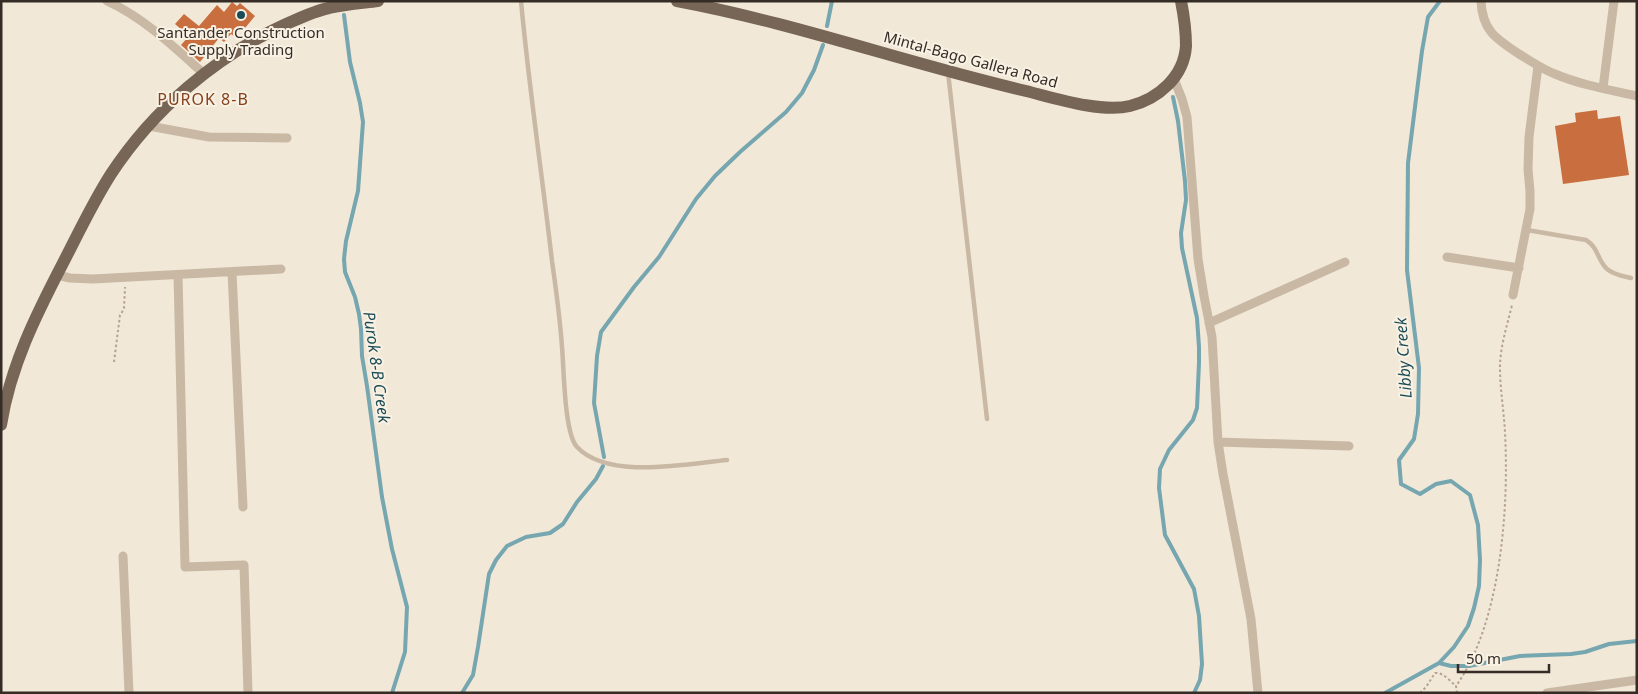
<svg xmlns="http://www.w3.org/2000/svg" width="1638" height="694" viewBox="0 0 1638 694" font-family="'Noto Sans',sans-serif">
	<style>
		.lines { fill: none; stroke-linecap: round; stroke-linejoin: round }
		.stream { stroke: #76a6af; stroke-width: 4 }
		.building { fill: #c96f3f }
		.path { stroke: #b5a38e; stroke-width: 2; stroke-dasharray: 2.5 2.5; stroke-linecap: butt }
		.service { stroke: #c9b9a4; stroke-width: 4.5 }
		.minor { stroke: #c9b9a4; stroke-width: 9 }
		.primary { stroke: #776556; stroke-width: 12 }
		.poi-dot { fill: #1b4c57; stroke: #f9f2e4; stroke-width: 2 }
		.labels { text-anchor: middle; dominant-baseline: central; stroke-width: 4; stroke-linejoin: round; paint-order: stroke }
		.poi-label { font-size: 15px; fill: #352c26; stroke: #f9f2e4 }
		.street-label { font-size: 15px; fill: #352c26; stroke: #f9f2e4 }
		.neighbourhood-label { font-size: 16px; letter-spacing: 1px; fill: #85411d; stroke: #f9f2e4 }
		.water-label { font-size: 16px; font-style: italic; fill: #1b4c57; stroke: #f9f2e4 }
	</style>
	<rect width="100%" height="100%" fill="#f1e8d8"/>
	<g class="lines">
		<path class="stream" d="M344,15L350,62L360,103L363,122L358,191L346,241L344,259L345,272L355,297L359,314L361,329L362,356L367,386L382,497L392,549L407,607L405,652L392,693
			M827,26L832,1
			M1173,97L1178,121L1185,181L1186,200L1181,233L1182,248L1197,318L1199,347V363L1197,408L1193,420L1169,450L1160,469L1159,488L1165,535L1194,589L1199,616L1202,664L1200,680L1194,693
			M604,457L594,403L597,356L601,332L634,287L659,257L696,199L715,176L740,152L786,112L802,93L814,70L823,45
			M1439,663L1451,666H1469L1520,656L1571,654L1585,652L1609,644L1637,641
			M462,693L473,675L478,647L489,574L496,560L507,546L526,537L550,533L563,524L577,502L596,479L603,466
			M1385,693L1439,663L1454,647L1468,626L1474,608L1479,586L1480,560L1478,525L1470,495L1451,481L1436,484L1420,494L1401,484L1399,460L1414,439L1418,414L1419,368L1407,270L1408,163L1422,51L1428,17L1440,1"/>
	</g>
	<path class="building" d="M232,2L237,6L240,3L255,16L245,28L243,26L234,36L231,34L224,42L219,38L200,62L181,45L189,36L175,24L184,14L199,26L217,5L224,12Z
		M1597,110L1598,119L1620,116L1629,175L1563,184L1555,126L1576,122L1575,113Z"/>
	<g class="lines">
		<path class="path" d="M114,362L120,315L124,309L125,287
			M1420,693L1426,687L1435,673C1443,672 1450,681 1456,686
			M1457,693L1456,686C1501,623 1509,508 1505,433C1504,411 1500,390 1500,368C1500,347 1507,326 1512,305"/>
		<path class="service" d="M521,1C529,88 542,174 552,261C556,289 560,318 562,347C564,368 564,433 577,447C608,480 686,464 727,460
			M948,72L987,419
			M1527,230L1586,240C1599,248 1597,260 1607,269C1614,275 1623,276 1631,278"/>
		<path class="minor" d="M107,1C144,18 173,46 203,73
			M1481,1C1482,30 1496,39 1519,54C1531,61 1542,69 1555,74C1581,85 1610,90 1637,96
			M1174,79L1182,99L1187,117L1198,259L1204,296L1212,337L1218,442L1223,474L1251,619L1258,693
			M1603,88L1614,1
			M149,126L209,137L287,138
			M1447,257L1519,268
			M232,272L243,507
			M57,275L70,278L93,279L281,269
			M178,275L185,567L244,565L248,693
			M1513,295L1530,209V191L1528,169L1529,137L1538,66
			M1209,323L1345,262
			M1218,442L1349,446
			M123,556L129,693
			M1547,693L1637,680"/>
		<path class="primary" d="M677,1C795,23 909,64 1026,91C1054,98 1101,113 1130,106C1158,99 1184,77 1186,46C1186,31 1184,16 1181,1
			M1,425C10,367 36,315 63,263C78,234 93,202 111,174C153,110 215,57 284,25C298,19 314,11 329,8C345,4 362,3 378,1"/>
	</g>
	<circle class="poi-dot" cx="241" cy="15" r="5"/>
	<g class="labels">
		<g class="poi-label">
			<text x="241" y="32">Santander Construction<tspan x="241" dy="17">Supply Trading</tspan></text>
		</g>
		<g class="street-label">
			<text transform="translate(971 59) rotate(15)">Mintal-Bago Gallera Road</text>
		</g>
		<g class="neighbourhood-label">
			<text x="203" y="99">PUROK 8-B</text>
		</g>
		<g class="water-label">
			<text transform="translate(1403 358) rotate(-94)">Libby Creek</text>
			<text transform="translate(377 367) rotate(82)">Purok 8-B Creek</text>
		</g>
	</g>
	<rect width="1638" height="694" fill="none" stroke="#352c26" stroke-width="5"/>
	<path d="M1458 664v8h91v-8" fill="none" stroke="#352c26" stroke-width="2.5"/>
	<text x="1466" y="664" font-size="15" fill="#352c26" stroke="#f9f2e4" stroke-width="4" paint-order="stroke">50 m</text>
</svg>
